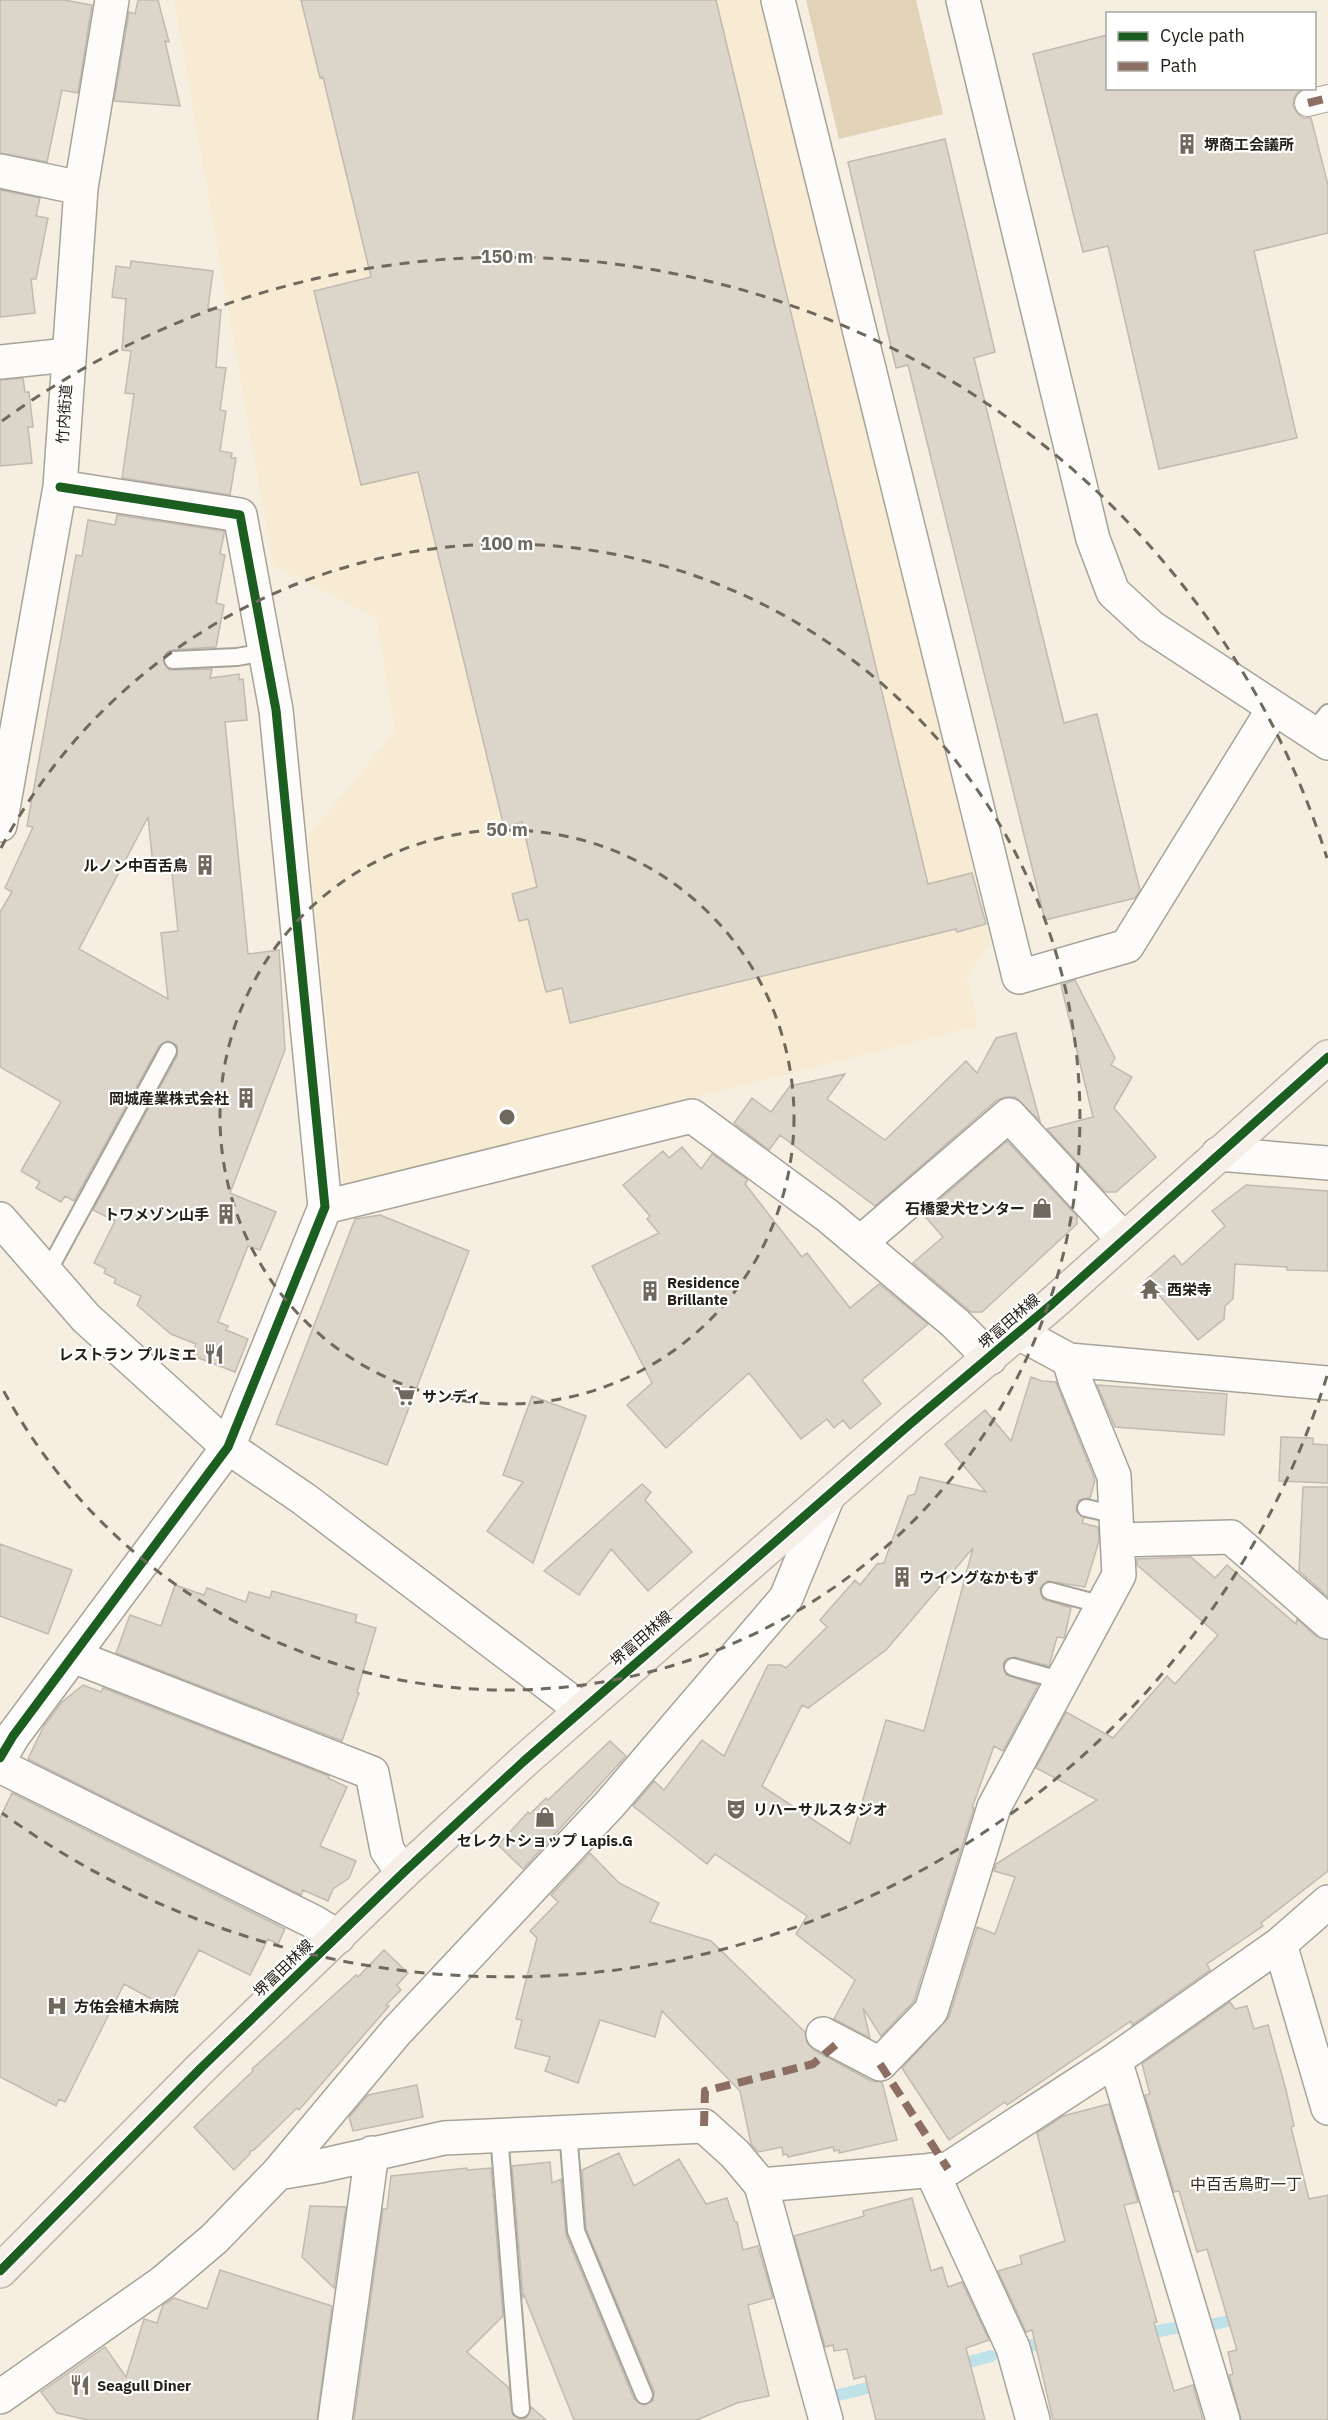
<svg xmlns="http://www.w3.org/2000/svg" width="1328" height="2420" viewBox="0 0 1328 2420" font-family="'IBM Plex Sans','Noto Sans JP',sans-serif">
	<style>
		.built { fill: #f8ebd3 }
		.green { fill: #e1d2b8 }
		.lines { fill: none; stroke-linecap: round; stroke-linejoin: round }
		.stream { stroke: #bfe1e8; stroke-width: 12 }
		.building { fill: #dbd5ca; stroke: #c1bab0; stroke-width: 1.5; fill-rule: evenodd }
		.service-casing { stroke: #a8a398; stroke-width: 20 }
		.pedestrian-casing { stroke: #a8a398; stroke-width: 28 }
		.minor-casing { stroke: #a8a398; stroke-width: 36 }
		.tertiary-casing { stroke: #a8a398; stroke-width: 36 }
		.primary-casing { stroke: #c1b4a7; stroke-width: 36 }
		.service { stroke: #fefcfa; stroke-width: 16 }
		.pedestrian { stroke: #fefcfa; stroke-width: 26 }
		.minor { stroke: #fefcfa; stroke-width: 33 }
		.tertiary { stroke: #fefcfa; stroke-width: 33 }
		.primary { stroke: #f5efe8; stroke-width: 33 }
		.quiet { stroke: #8d6e63; stroke-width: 8; stroke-dasharray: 15 8; stroke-linecap: butt }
		.cycleway-casing { stroke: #fff; stroke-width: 13 }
		.cycleway { stroke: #1b5e20; stroke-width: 9 }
		.ring { fill: none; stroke: #6e685d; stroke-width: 3; stroke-dasharray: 10 8 }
		.labels { text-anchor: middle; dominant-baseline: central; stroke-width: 4.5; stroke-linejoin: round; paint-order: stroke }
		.poi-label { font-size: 15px; font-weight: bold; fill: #252017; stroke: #fff; text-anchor: start }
		.street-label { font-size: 15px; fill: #252017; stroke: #fff }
		.neighbourhood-label { font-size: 16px; fill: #3a2f1b; stroke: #fff }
		.centre { fill: #6e685d; stroke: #fff; stroke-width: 3 }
		.ring-label { font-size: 18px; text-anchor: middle; font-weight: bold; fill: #6e685d; stroke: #fff; stroke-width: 4.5; stroke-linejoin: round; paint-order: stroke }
	</style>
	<rect width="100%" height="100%" fill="#f6eee0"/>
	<path class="built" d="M174,0H763L991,943L967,976L978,1026L344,1187L308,836L395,732L376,618L273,565Z"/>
	<path class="green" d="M806,0H916L943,114L839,139Z"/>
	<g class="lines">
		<path class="stream" d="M1214,2324L1242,2318
			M1143,2334L1180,2327
			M1031,2345H1051
			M955,2366L991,2356
			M835,2396L883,2384"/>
	</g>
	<path class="building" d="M0,0H64L92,5L78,93L62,90L47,162L0,153Z
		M138,0H158L169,42L165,41L180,106L114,101L129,12L135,14Z
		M301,0H716L928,884L972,873L986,924L957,932L956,929L570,1023L562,988L546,992L528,919L519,921L512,894L537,887L522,822L504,827L418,472L361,485L314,291L371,277L323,77L320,78Z
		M1107,35V88H1304L1297,93L1294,98L1293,106L1298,114L1304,118H1311L1328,185V233L1254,251L1297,438L1159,469L1108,246L1083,252L1033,54Z
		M945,139L995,352L974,358L1064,723L1097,714L1140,890L1135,898L1045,920L908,365L896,368L848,162Z
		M0,190L40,198L36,216L48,218L36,279H31L35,313L0,317Z
		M131,261L213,271L208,308L221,310L216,367L226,368L220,410L226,411L220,451L232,453L231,458H236L230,495L122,478L134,394L125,393L131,351L122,350L126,299L112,297L116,266L130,268Z
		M23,378L25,392H29L33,427H28L32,463L0,466V380Z
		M117,515L224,531V534L220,554L225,555L216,603L224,605L216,647L172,650L167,652L163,660L169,670L212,669L210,678L239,674V680L243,679L247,720L225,722L248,954L279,950L285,1050L230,1193L276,1212L260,1250L248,1246L218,1322L228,1326L226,1330L248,1339L235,1372L191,1355L196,1344L171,1334L137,1305L141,1296L114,1283L116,1279L104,1273L106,1269L94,1263L115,1221L93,1210L177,1056V1045L167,1041L159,1046L74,1201L65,1196L61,1202L36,1188L40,1182L21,1171L61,1102L0,1067V912L12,892L5,888L33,827L27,826L76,555L82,556L88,520L115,525ZM148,817L153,865L171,863L178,931L161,933L168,999L79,949Z
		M1075,980L1115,1058L1111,1065L1132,1077L1114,1108L1156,1157L1116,1192H1105L1047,1129L1093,1117L1061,985Z
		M1016,1033L1040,1121L1015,1097H1006L997,1100L875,1206L780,1135L769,1150L734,1123L752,1098L771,1112L790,1086L845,1074L827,1099L885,1140L966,1061L977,1073L996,1038Z
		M1007,1141L1077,1216V1224L982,1312H971L913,1263L943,1237L923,1214Z
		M682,1147L701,1169L712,1154L748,1180L745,1184L802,1257L807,1253L850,1308L879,1284L928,1324L862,1380L881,1404L850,1429L843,1420L834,1428L827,1419L801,1439L749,1373L666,1448L627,1405L652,1383L592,1266L659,1233L647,1219L650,1216L623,1185L663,1151L669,1158Z
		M1246,1185L1328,1191V1271L1287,1270V1267L1235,1264L1233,1299L1225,1306L1224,1319L1198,1340L1146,1280L1174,1255L1182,1265L1225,1226L1212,1211Z
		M380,1215L469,1251L387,1465L276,1424L355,1219Z
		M1031,1377L1042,1381L1056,1382L1095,1480L1090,1498L1079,1500L1076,1511L1084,1518L1082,1523L1098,1527L1099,1541L1085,1587L1048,1581L1040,1588L1043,1599L1071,1608L1065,1635L1064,1638L1057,1637L1049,1666L1015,1657L1006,1659L1003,1664L1006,1675L1038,1685L1003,1751L994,1746L972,1808H974L914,2001L881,2036L863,2008L870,2038L834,2019L855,1980L796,1934L807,1916L715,1854L707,1864L633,1806L654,1781L664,1790L702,1740L724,1756L768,1665H781L786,1668L827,1627L820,1620L855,1580L860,1585L877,1564L884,1563L908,1496L915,1494L920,1477L986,1492L945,1444L985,1410L1011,1441ZM973,1548L924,1731L886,1720L850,1844L762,1786L802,1705L808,1708L886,1650Z
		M1097,1385L1227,1394L1224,1435L1115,1427Z
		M532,1396L586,1416L533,1563L487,1531L523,1482L503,1475Z
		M1281,1437L1313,1438V1444L1328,1445V1483L1279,1481Z
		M642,1484L651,1492L645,1500L692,1552L648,1591L611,1549L579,1595L544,1571Z
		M1303,1487H1328V1597L1299,1571Z
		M0,1544L72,1570L48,1634L0,1616Z
		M1191,1557L1215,1578L1227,1565L1296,1624L1297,1619L1316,1636L1328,1640V1871L1261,1923L1263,1926L1207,1964L1210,1970L1132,2025L1131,2021L1007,2105L1005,2102L949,2140L902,2068L949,2017L977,1927L995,1934L1015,1877L994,1871L996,1864L1097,1800L1036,1768L1066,1712L1113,1738L1167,1676L1175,1684L1218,1635L1137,1565V1559Z
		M175,1585L204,1595L207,1588L246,1602L249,1592L270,1598L272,1591L357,1615L355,1622L376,1628L357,1692L359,1693L342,1741L116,1653L130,1615L161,1626Z
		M83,1685L101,1692L103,1688L329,1776L328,1778L347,1787L320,1846L356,1861L349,1878L333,1889L328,1901L303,1890L301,1895L28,1759L44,1726L62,1702Z
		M610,1741L626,1756L523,1869L498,1845L528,1812L530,1814L546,1798L548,1800Z
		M12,1793L285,1929L278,1944L268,1939L250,1975L199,1950L168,2008L124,1984L65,2102L59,2099L56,2106L0,2077V1818Z
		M590,1853L619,1883L659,1903L650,1922L711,1941L805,2032L807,2043L814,2050L871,2081L882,2082L897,2140L839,2153V2150L834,2151L833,2147L788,2157L787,2154L783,2155L782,2147L758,2152L751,2144L740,2091L662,2011L655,2037L600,2020L578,2083L545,2071L550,2057L515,2048L522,2020L516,2019L537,1938L530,1931L558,1902L551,1895Z
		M384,1950L408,1973L397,1985L401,1990L386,2005L389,2006L299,2110L297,2108L254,2150L250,2151V2154L234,2170L194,2127L253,2071L252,2069L356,1975L358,1977Z
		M1230,2002L1235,2009L1247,2006L1254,2029L1268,2025L1286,2090L1294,2126L1291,2127L1309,2199L1328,2195V2420H1241L1229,2375L1233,2374L1228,2352L1237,2350L1207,2249L1197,2252L1179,2191L1174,2192L1145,2095L1150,2094L1142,2064Z
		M417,2085L423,2117L353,2131L349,2117L368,2095Z
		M1109,2104L1138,2202L1124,2205L1157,2322L1154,2323L1174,2391L1193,2385L1203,2420H1053L1032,2330L1026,2332L998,2271L1022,2264L1020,2256L1065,2241L1037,2133L1063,2116Z
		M619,2153L634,2186L679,2159L706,2204L727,2198L735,2222H737L743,2250L758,2246L773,2298L748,2305L769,2396L737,2403L697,2420H574L524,2295L523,2297L512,2166L550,2162L552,2183L561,2179L566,2235L634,2399L643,2405L653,2401L654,2391L586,2229L582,2170Z
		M467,2168V2170L491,2168L503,2316L467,2352L509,2388L513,2415L521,2419L526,2418L531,2407L546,2420H354L383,2209H387L391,2176Z
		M912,2198L931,2271L942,2267L948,2287L962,2282L989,2340L966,2348L985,2420H876L865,2376L854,2379L847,2349L834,2351L833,2345L825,2347L794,2236L864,2216L863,2211Z
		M310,2206L346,2207L334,2288L302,2257Z
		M220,2270L332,2306L317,2420H88L57,2413L41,2392L105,2347L126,2377L144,2319L157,2323L163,2305L174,2298L207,2309Z"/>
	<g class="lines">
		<g class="service-casing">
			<path id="service" d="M173,660L237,657L265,652
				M1313,732L1328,713
				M47,1273L168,1051
				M1086,1508L1117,1515
				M1050,1591L1103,1605
				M1013,1667L1063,1681
				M568,2131L576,2231L644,2395
				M499,2134L521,2409"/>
		</g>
		<g class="pedestrian-casing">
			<path id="pedestrian" d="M1308,103L1328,98"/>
		</g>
		<g class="minor-casing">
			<path id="minor" d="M778,0L1019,977L1127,946L1274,708
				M0,171L81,188
				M0,825L60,487L81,188L112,0
				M1218,1154L1328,1163
				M325,1207L692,1116L828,1216L955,1323L990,1358
				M860,1243L1009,1115L1123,1239
				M1019,1333L1069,1360L1328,1383
				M1118,1540L1231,1537L1328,1622
				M73,1656L372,1773L387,1850L403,1873
				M0,1758L13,1736L228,1447L325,1207L276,710L240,515L60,487
				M0,1766L314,1922L338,1937
				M1280,1944L1328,2108
				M823,2034L880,2064L931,2011L994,1807L1119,1575L1114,1476L1075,1380L1069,1360
				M1115,2060L1223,2420
				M931,2170L1013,2348L1033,2420
				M278,2173L320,2166L444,2138L704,2126L735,2154L761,2185L826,2420
				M761,2185L948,2169L1115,2060L1280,1944L1328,1902
				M0,2397L162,2283L214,2239L278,2173L396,2032L610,1804L786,1598L828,1496
				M335,2420L372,2153"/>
		</g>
		<g class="tertiary-casing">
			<path id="tertiary" d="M963,0L1093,539L1113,592L1151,627L1328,743
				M0,362L68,355
				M0,1219L86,1318L228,1447L304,1499L581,1709"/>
		</g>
		<g class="primary-casing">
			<path id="primary" d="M0,2271L202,2067L403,1873L524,1761L910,1424L1052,1304L1328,1057"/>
		</g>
		<use href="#service" class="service"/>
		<use href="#pedestrian" class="pedestrian"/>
		<use href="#minor" class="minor"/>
		<use href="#tertiary" class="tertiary"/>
		<use href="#primary" class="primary"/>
		<path class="quiet" d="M1308,103L1328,98
			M880,2064L948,2169
			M704,2126L705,2091L813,2064L839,2042"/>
		<g class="cycleway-casing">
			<path id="cycleway" d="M0,1758L13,1736L228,1447L325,1207L276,710L240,515L60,487
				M0,2271L202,2067L403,1873L524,1761L910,1424L1052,1304L1328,1057"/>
		</g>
		<use href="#cycleway" class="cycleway"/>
	</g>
	<g class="ring">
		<circle cx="507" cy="1117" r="287"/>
		<path d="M1 848A573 573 0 1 1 1 1386"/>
		<path d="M1327 1376A860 860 0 0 1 2 1813M2 421A860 860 0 0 1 1327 858"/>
	</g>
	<defs>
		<g id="building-bare" transform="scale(1.62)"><path d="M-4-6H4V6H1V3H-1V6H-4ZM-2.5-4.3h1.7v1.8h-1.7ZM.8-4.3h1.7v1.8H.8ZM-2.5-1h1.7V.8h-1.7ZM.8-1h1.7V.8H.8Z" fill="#6e685d" stroke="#fff" stroke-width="2.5" paint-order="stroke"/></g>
		<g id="shop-bare" transform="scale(1.62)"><path d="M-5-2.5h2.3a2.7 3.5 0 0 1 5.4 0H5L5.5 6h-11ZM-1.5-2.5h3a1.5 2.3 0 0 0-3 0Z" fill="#6e685d" stroke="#fff" stroke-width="2.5" paint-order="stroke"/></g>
		<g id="temple-bare" transform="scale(1.62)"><path d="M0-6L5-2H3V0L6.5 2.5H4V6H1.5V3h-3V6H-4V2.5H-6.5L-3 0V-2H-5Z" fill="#6e685d" stroke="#fff" stroke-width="2.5" paint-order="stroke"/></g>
		<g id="restaurant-bare" transform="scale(1.62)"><path d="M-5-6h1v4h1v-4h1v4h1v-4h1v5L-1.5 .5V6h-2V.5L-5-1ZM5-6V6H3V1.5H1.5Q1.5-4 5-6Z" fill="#6e685d" stroke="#fff" stroke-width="2.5" paint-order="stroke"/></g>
		<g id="supermarket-bare" transform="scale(1.62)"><path d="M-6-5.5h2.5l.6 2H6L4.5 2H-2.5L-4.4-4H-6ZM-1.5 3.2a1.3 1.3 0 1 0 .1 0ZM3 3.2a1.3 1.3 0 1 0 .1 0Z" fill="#6e685d" stroke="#fff" stroke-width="2.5" paint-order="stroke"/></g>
		<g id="theatre-bare" transform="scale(1.62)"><path d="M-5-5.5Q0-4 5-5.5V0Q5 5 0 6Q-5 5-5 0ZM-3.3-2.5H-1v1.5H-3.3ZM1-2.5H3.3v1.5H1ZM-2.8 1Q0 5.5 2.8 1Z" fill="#6e685d" stroke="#fff" stroke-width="2.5" paint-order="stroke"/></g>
		<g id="hospital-bare" transform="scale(1.62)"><path d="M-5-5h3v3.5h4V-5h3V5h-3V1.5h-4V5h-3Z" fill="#6e685d" stroke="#fff" stroke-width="2.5" paint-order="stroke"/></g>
	</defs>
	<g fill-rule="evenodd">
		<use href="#building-bare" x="1187" y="144"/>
		<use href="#building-bare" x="205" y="865"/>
		<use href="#building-bare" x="246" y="1098"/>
		<use href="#shop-bare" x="1042" y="1208"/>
		<use href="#building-bare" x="226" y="1214"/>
		<use href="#temple-bare" x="1150" y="1289"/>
		<use href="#building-bare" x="650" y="1291"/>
		<use href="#restaurant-bare" x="214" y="1354"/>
		<use href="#supermarket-bare" x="405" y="1396"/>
		<use href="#building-bare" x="902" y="1577"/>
		<use href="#theatre-bare" x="736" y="1809"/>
		<use href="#shop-bare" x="545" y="1817"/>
		<use href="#hospital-bare" x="57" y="2006"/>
		<use href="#restaurant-bare" x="80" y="2385"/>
	</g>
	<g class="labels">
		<g class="poi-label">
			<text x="1204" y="144">堺商工会議所</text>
			<text x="188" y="865" text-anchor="end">ルノン中百舌鳥</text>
			<text x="229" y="1098" text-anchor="end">岡城産業株式会社</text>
			<text x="1025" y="1208" text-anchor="end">石橋愛犬センター</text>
			<text x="209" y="1214" text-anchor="end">トワメゾン山手</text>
			<text x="667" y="1282">Residence<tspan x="667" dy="17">Brillante</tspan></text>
			<text x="1167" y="1289">西栄寺</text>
			<text x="197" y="1354" text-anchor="end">レストラン プルミエ</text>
			<text x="422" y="1396">サンディ</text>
			<text x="919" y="1577">ウイングなかもず</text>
			<text x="753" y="1809">リハーサルスタジオ</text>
			<text x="545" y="1840" text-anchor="middle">セレクトショップ Lapis.G</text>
			<text x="74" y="2006">方佑会植木病院</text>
			<text x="97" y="2385">Seagull Diner</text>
		</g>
		<g class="street-label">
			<text transform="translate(64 414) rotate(-86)">竹内街道</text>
			<text transform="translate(1009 1321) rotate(-41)">堺富田林線</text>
			<text transform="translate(641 1638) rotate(-41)">堺富田林線</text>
			<text transform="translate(283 1968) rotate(-44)">堺富田林線</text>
		</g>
		<g class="neighbourhood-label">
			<text x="1246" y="2184">中百舌鳥町一丁</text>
		</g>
	</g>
	<circle cx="507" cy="1117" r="9" class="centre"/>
	<g class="ring-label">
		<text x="507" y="263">150 m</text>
		<text x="507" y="550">100 m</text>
		<text x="507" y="836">50 m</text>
	</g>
	<rect x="1106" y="12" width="210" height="78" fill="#ffffff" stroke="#a8a6a2" stroke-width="1.5"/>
	<rect x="1118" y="32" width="30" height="9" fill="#1b5e20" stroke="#a8a6a2" stroke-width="1.5"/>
	<text x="1160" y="42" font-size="18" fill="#252017">Cycle path</text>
	<rect x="1118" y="62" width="30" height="9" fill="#8d6e63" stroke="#a8a6a2" stroke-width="1.5"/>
	<text x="1160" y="72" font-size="18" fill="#252017">Path</text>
</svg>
